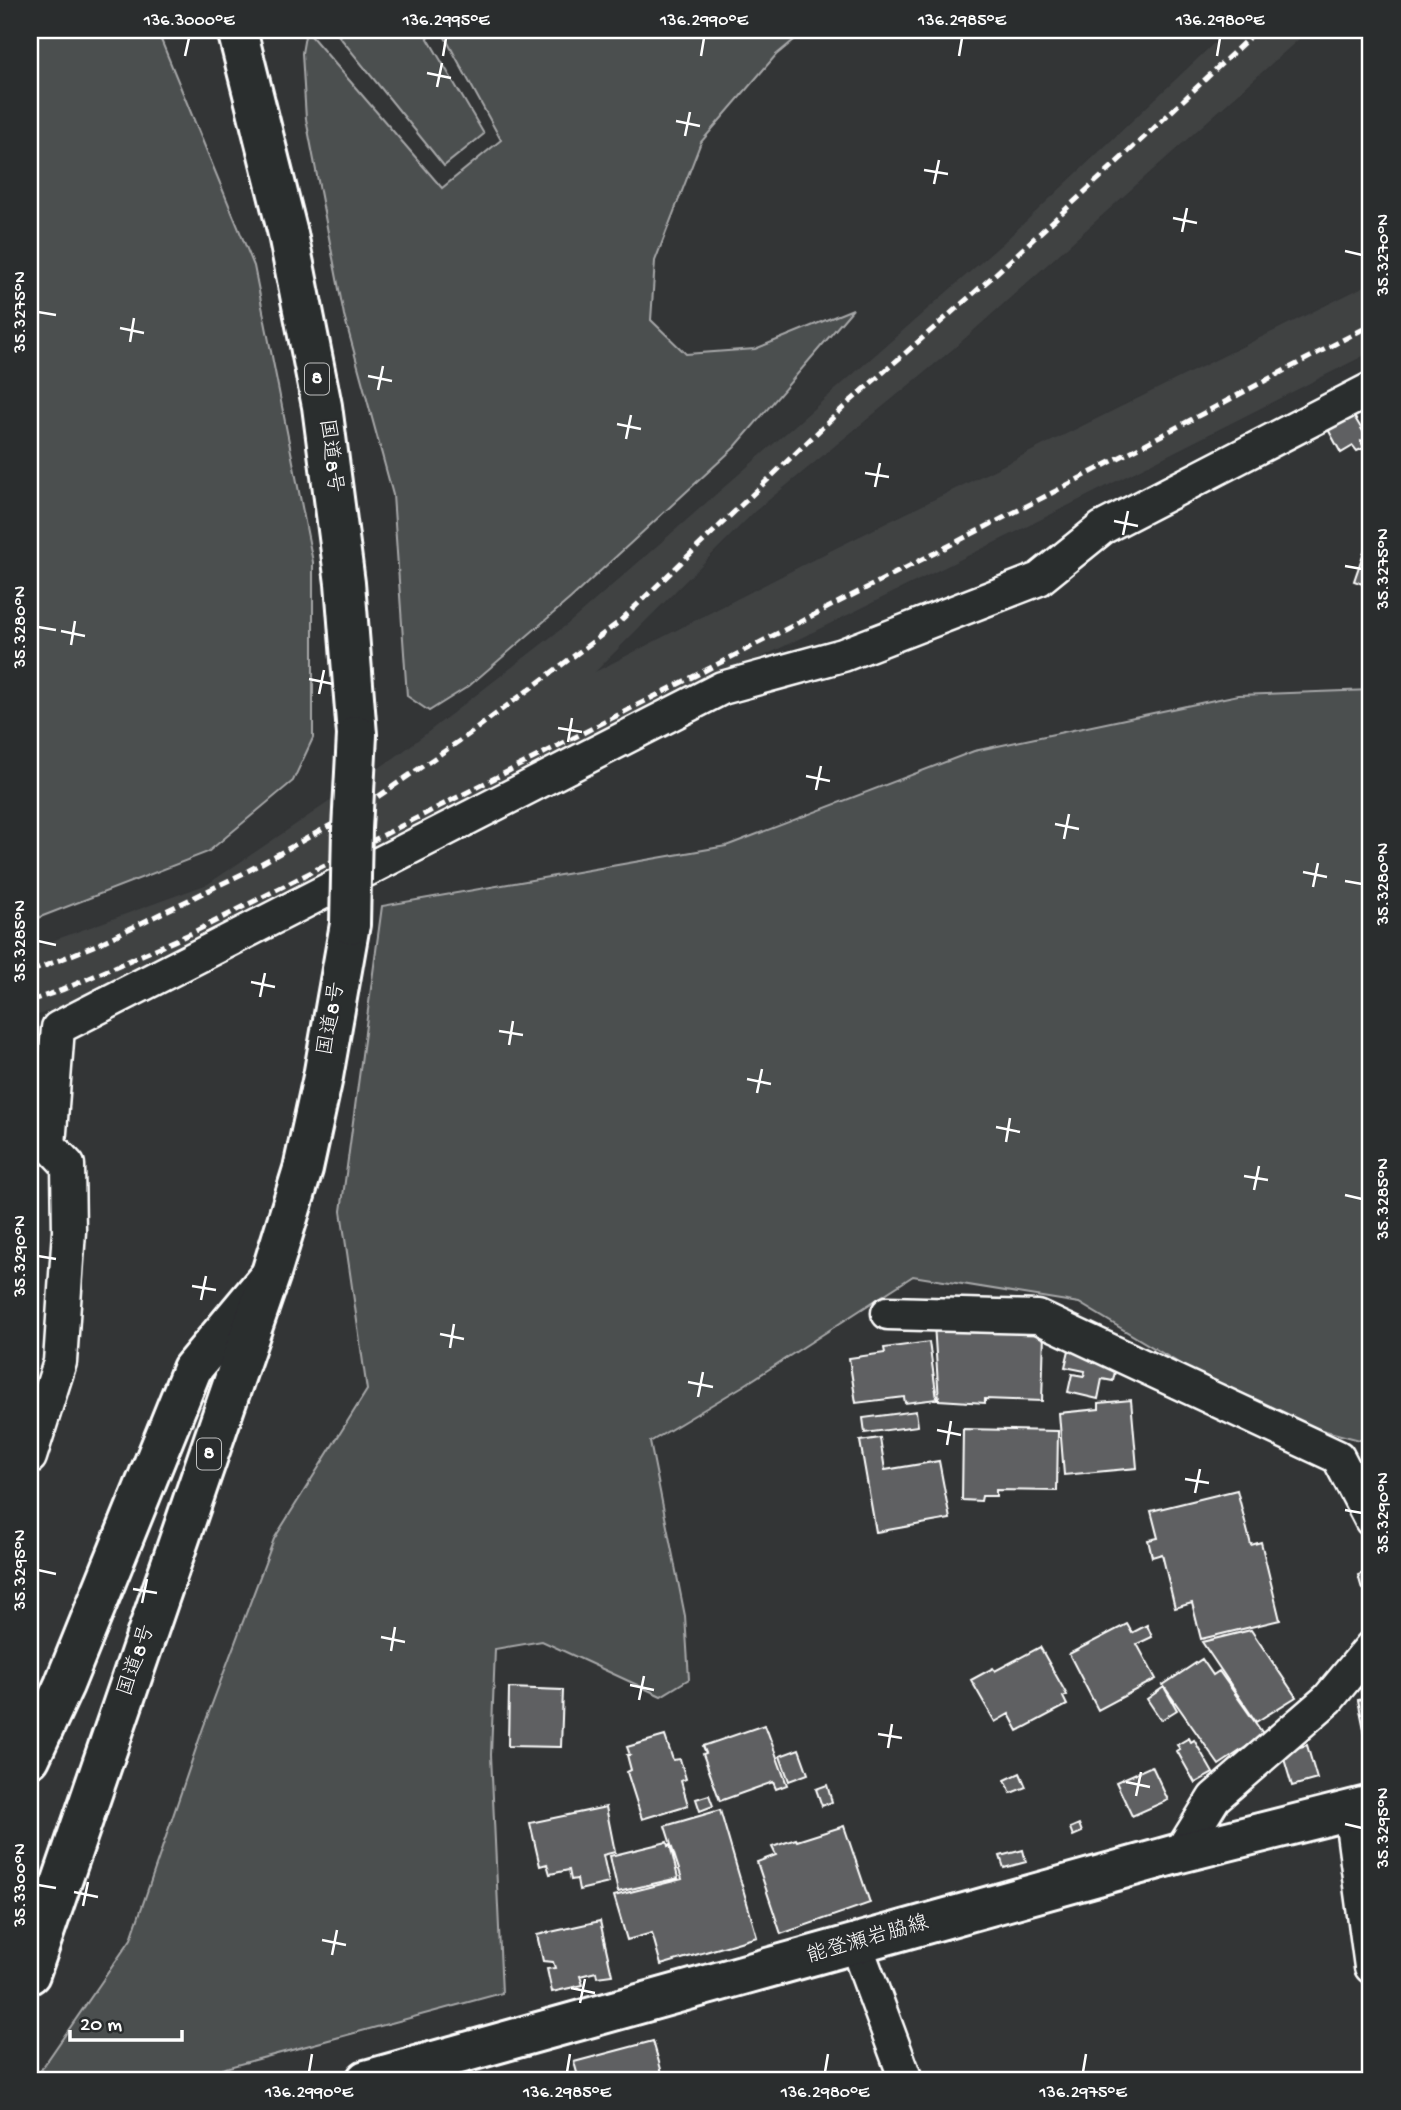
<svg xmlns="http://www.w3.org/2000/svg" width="1401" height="2110" viewBox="0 0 1401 2110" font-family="'Gochi Hand','Klee One',sans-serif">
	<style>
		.built { fill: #404243 }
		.green { fill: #4c4f50; stroke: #a6a7a8; stroke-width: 2 }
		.building { fill: #5f6162; stroke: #fff; stroke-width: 2 }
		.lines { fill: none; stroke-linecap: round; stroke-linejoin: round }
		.street-casing { stroke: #fff; stroke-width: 37 }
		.secondary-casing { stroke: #fff; stroke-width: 44 }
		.highway-casing { stroke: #fff; stroke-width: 44 }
		.street { stroke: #2a2d2e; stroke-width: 32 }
		.secondary { stroke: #2a2d2e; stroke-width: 38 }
		.highway { stroke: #2a2d2e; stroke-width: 38 }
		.rail { stroke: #fff; stroke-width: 5; stroke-dasharray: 10 5; stroke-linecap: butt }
		.highway-bridge-casing { stroke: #fff; stroke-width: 44; stroke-linecap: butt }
		.highway-bridge { stroke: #2a2d2e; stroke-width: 38 }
		.ticks { fill: none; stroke: #fff; stroke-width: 2.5 }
		.labels { text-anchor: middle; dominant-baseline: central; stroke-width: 5; stroke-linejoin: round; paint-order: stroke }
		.shield { fill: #2a2d2e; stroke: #bfc0c0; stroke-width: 2 }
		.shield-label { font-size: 19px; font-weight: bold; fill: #fff }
		.street-label { font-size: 21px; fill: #fff; stroke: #2a2d2e }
		.neatline { fill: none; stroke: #fff; stroke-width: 2.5 }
		.ticks-label { font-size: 18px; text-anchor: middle; fill: #fff }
	</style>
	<rect width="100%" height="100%" fill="#333536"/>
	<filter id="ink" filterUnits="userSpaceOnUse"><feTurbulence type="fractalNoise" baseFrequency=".0143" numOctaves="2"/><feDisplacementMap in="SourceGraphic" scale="14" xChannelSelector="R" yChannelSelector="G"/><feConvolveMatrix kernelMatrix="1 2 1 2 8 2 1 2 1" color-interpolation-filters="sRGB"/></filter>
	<g filter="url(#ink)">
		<path class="built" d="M1228,30H1309L953,349L754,512L595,672L832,550L1371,283V352L1014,533L624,725L120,985L30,1018V949L208,884L401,753L569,623L1003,243Z"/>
		<path class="green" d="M30,30H157L254,266L313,562V738L293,781L208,852L30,921Z
			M306,30L442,188L501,140L441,30H806L776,55L701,142L655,261L651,320L686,354L755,349L853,309L735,447L571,598L469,686L429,711L407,696L393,495L344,315L306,119L302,53Z
			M334,30H423L484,134L444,166Z
			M1371,690V1443L1265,1415L1079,1303L913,1276L743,1386L650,1442L685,1616L689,1679L661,1696L542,1641L495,1649L491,1755L502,1993L181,2080H34L131,1939L203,1728L274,1539L367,1390L341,1211L382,906L726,846L974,751L1238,695Z"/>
		<path class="building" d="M1349,408L1367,438L1361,441L1364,448L1357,451L1353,446L1341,453L1324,422Z
			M1365,549L1371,551V587L1354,581Z
			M934,1324L1044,1332L1042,1401L985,1399V1403L939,1400Z
			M929,1342L937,1399L905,1403L904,1397L856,1403L849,1358L885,1353L884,1348Z
			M1070,1346L1118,1357L1113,1381L1102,1379L1098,1399L1068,1392L1072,1374L1084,1376L1085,1371L1065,1367Z
			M1131,1400L1137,1468L1064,1475L1059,1413L1099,1409V1403Z
			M916,1411L918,1426L865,1433L863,1418Z
			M963,1429L1058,1431L1057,1491L996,1490V1496H982L981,1501L962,1500Z
			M880,1438L885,1470L939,1461L950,1519L876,1532L860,1441Z
			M1237,1490L1251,1545L1261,1542L1280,1620L1201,1639L1192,1603L1175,1608L1162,1554L1152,1557L1148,1540L1158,1538L1151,1511Z
			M1371,1570V1586L1362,1589L1358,1575Z
			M1127,1624L1132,1633L1147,1625L1152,1637L1137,1644L1156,1679L1098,1710L1069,1654Z
			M1251,1630L1296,1697L1256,1722L1202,1642Z
			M1040,1647L1067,1695L1063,1697L1067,1705L1018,1731L1009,1714L995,1722L971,1680L993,1668L995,1671Z
			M1202,1659L1213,1675L1219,1671L1264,1735L1219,1765L1163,1685Z
			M1371,1668V1733L1365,1734L1358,1700L1363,1699L1360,1684L1365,1683L1364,1676L1369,1675L1368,1669Z
			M1164,1687L1177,1710L1161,1720L1147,1699Z
			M509,1688L563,1690L561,1747L508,1746Z
			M764,1725L766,1731L767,1730L787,1785L776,1789L773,1782L720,1801L703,1754L706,1753L703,1746Z
			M665,1736L673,1760L680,1759L686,1779L681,1781L688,1805L642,1819L627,1772L631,1770L627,1755H630L627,1747Z
			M1189,1738L1191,1742L1194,1740L1213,1773L1195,1783L1177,1751L1180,1749L1177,1745Z
			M1307,1745L1317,1779L1292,1786L1282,1752Z
			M799,1749L808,1774L789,1781L780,1756Z
			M1152,1766L1168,1800L1132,1816L1116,1782Z
			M1020,1773L1026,1787L1011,1793L1005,1780Z
			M827,1785L832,1802L822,1806L816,1789Z
			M709,1795L713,1806L700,1811L696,1799Z
			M606,1807L615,1852L603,1855L609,1883L579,1890L577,1879L571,1880L569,1870L550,1874L547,1864L540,1866L530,1823Z
			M720,1810L757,1937L661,1965L652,1933L627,1940L614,1896L682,1879L665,1826Z
			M1079,1824L1082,1832L1073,1836L1070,1828Z
			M844,1826L870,1903L781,1934L757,1862L776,1855L772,1847L796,1839L797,1841Z
			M667,1842L668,1846L670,1845L678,1878L618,1892L610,1856Z
			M1023,1850L1026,1862L1004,1868L1000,1856Z
			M600,1921L612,1975L597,1977L596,1972L580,1976L583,1985L552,1992L547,1969L555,1968L553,1962L543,1961L537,1935Z
			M653,2041L664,2080H579L574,2062Z"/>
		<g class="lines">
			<g class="street-casing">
				<path id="street" d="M888,1313L1038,1317L1338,1457L1371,1520
					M30,1457L60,1362L69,1231L68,1165L49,1145L58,1028L722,688L843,655L1039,579L1102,528L1371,389
					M1350,1810L1371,1967
					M1180,1853L1214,1798L1328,1699L1371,1647
					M856,1945L906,2080"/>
			</g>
			<g class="secondary-casing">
				<path id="secondary" d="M30,1758L64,1685L192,1369L268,1278
					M366,2080L1180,1853L1371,1805"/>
			</g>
			<g class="highway-casing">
				<path id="highway" d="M237,30L288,234L322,406L345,583L357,735
					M30,1974L271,1273L303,1169L323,1077L350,924"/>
			</g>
			<use href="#street" class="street"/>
			<use href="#secondary" class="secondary"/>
			<use href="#highway" class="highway"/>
			<path class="rail" d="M30,972L96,945L242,874L360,809L468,735L619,622L846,405L991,278L1153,129L1257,30
				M30,1001L62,990L192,933L1048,495L1371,325"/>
			<g class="highway-bridge-casing">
				<path id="highway-bridge" d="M350,924L352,829L357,735"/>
			</g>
			<use href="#highway-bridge" class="highway-bridge"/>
		</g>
	</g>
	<path class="ticks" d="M185,56L189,38M443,56L446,38M701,56L704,38M959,56L962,38M1217,56L1220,38M427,73L451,78M437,87L442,63M676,121L700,126M685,136L690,112M924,170L948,174M934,184L939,160M1173,218L1197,223M1182,232L1187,208M1345,251L1362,255M38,312L56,315M120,328L144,333M130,342L134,318M368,376L392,381M378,390L383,366M617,424L641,429M626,439L631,415M865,473L889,477M875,487L880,463M1114,521L1138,526M1123,535L1128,511M1345,566L1362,569M38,627L56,630M61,631L85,636M71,645L75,621M309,679L333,684M319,694L324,670M558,728L582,732M568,742L572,718M806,776L830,781M816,790L821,766M1055,824L1079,829M1064,839L1069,814M1303,872L1327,877M1345,881L1362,884M1313,887L1318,863M38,941L56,945M251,982L275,987M260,997L265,973M499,1031L523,1035M509,1045L513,1021M747,1079L771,1084M757,1093L762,1069M996,1127L1020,1132M1006,1142L1010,1118M1244,1176L1268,1180M1254,1190L1259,1166M1345,1195L1362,1199M38,1256L56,1259M192,1286L216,1290M201,1300L206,1276M440,1334L464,1339M450,1348L454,1324M688,1382L713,1387M698,1397L703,1372M937,1430L961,1435M947,1445L951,1421M1185,1479L1209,1483M1195,1493L1200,1469M1345,1510L1362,1513M38,1570L56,1574M133,1589L157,1593M142,1603L147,1579M381,1637L405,1642M391,1651L395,1627M630,1685L654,1690M639,1700L644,1676M878,1734L902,1738M888,1748L892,1724M1126,1782L1150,1787M1136,1796L1141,1772M1345,1824L1362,1828M38,1885L56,1888M74,1892L98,1897M83,1906L88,1882M322,1940L346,1945M332,1955L337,1930M571,1988L595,1993M580,2003L585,1979M309,2072L312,2054M567,2072L570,2054M825,2072L828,2054M1083,2072L1086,2054"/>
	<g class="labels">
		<g class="shield">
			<rect x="305" y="363.5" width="24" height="31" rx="5"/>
			<rect x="197" y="1438.5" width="24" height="31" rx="5"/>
		</g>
		<g class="shield-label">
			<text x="317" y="379">8</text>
			<text x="209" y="1454">8</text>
		</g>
		<g class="street-label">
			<text transform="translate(329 456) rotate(83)">国道8号</text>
			<text transform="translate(333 1019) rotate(-80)">国道8号</text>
			<text transform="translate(138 1661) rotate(-71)">国道8号</text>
			<text transform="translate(868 1941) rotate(-16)">能登瀬岩脇線</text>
		</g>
	</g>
	<rect width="1401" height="2110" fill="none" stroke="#2a2d2e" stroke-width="77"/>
	<path d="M70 2030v10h112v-10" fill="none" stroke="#ffffff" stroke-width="3.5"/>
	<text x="80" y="2030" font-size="21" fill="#ffffff" stroke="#2a2d2e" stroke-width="5" paint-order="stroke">20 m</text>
	<rect x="38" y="38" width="1324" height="2034" class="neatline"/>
	<g class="ticks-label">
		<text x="189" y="25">136.3000°E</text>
		<text x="446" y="25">136.2995°E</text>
		<text x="704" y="25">136.2990°E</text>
		<text x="962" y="25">136.2985°E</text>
		<text x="1220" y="25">136.2980°E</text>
		<text transform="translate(1382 255) rotate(-90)" y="6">35.3270°N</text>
		<text transform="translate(19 312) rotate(-90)" y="6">35.3275°N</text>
		<text transform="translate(1382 569) rotate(-90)" y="6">35.3275°N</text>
		<text transform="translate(19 627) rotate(-90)" y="6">35.3280°N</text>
		<text transform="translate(1382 884) rotate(-90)" y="6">35.3280°N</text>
		<text transform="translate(19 941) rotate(-90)" y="6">35.3285°N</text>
		<text transform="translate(1382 1199) rotate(-90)" y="6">35.3285°N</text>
		<text transform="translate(19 1256) rotate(-90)" y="6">35.3290°N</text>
		<text transform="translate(1382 1513) rotate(-90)" y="6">35.3290°N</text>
		<text transform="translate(19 1570) rotate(-90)" y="6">35.3295°N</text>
		<text transform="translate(1382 1828) rotate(-90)" y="6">35.3295°N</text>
		<text transform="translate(19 1885) rotate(-90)" y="6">35.3300°N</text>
		<text x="309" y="2097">136.2990°E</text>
		<text x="567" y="2097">136.2985°E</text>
		<text x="825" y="2097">136.2980°E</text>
		<text x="1083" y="2097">136.2975°E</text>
	</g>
</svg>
